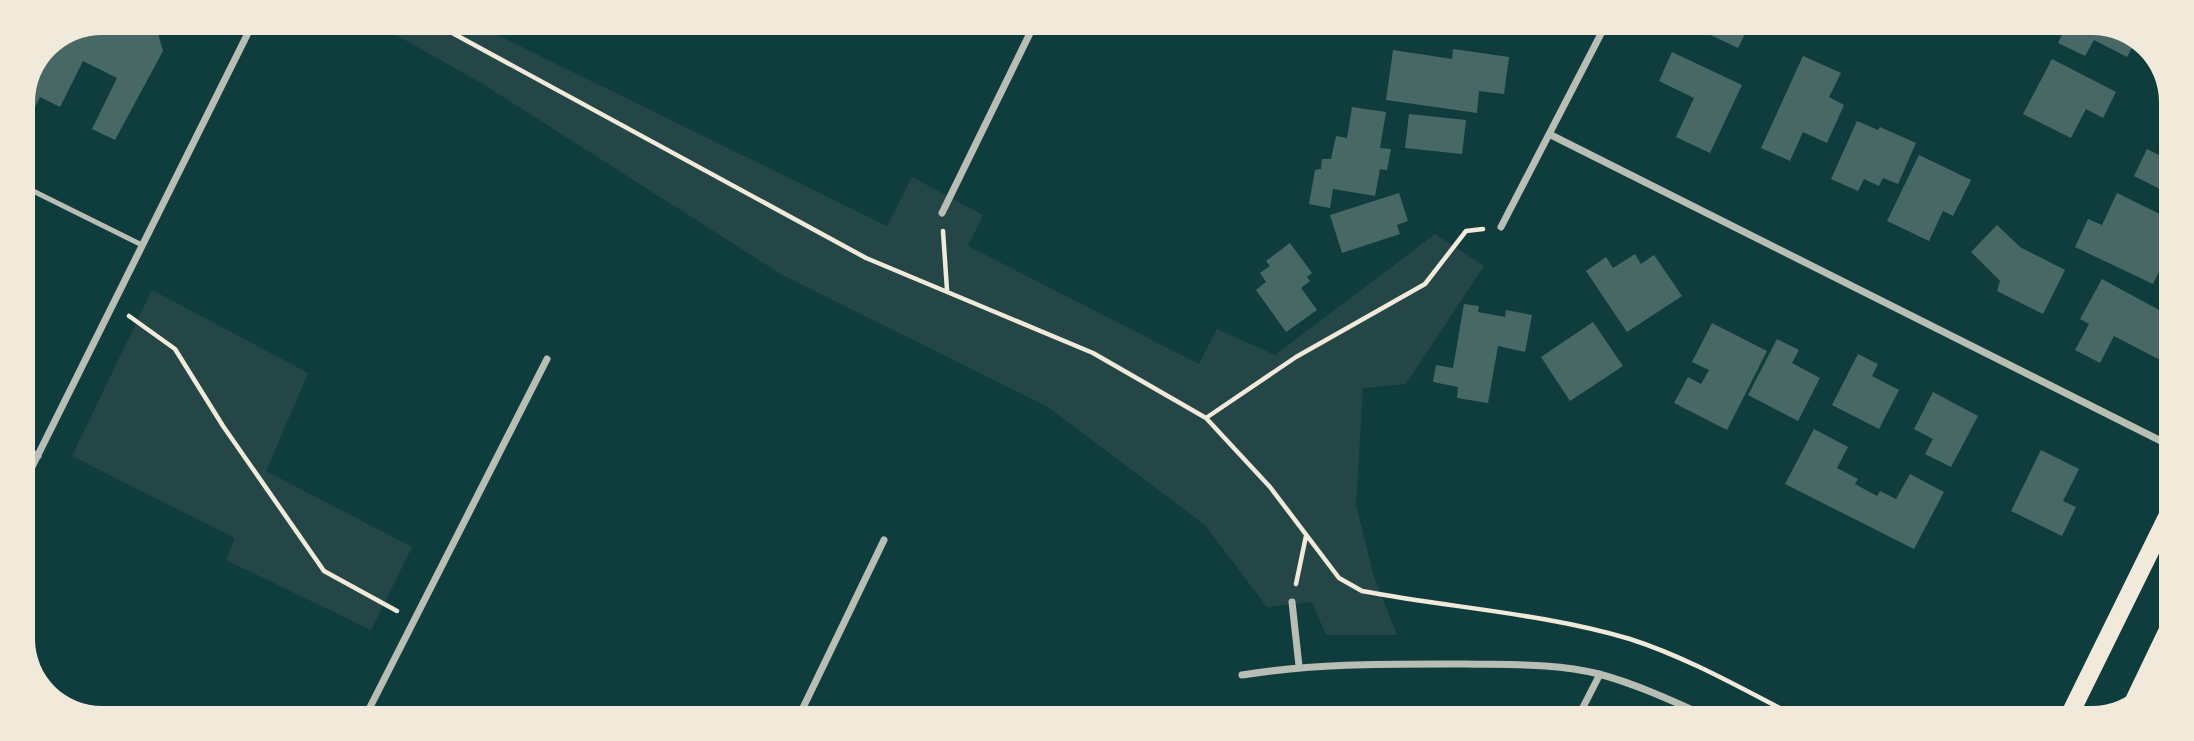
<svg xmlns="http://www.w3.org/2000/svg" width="2194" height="741" viewBox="0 0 2194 741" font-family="'Roboto Condensed',sans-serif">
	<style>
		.green { fill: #244646 }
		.building { fill: #486865 }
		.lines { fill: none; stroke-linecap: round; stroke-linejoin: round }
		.path { stroke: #f1e9da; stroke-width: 4.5 }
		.service { stroke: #b8beb3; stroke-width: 5 }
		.minor { stroke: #b8beb3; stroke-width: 7 }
		.primary { stroke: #f1e9da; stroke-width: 18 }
	</style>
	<rect width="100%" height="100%" fill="#0f3d3e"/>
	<path class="green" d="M375,23L475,24L887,226L912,177L983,215L968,246L1199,364L1217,329L1275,355L1435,234L1484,266L1406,384L1363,388L1356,504L1374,577L1397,635H1326L1312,602L1267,607L1205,525L1048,407L784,276L483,84Z
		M152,290L308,373L266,471L412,547L371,630L226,560L235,538L72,456Z"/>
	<path class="building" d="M102,23H137L158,33L163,51L115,140L92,129L117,78L83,61L60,107L40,97L23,131V97L46,46Z
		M1705,26H1749L1738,48L1702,31Z
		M2066,27H2117L2136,40L2127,57L2094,40L2085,56L2058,43Z
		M1453,49L1509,57L1504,94L1479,91L1477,113L1386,100L1393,50L1452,59Z
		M1672,52L1742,85L1710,153L1676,137L1694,98L1659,81Z
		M1803,56L1841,73L1829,97L1844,105L1827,143L1803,132L1790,161L1761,148Z
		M2052,59L2116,92L2103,118L2086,109L2071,138L2023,114Z
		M1352,107L1386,112L1380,148L1391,149L1387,170L1380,169L1375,196L1333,189L1330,208L1309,204L1315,170L1321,169L1322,159H1331L1336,136L1347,138Z
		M1409,114L1466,120L1462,154L1405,148Z
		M1857,121L1878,130L1880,127L1916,143L1898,184L1883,178L1879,186L1864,179L1858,191L1831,179Z
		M2171,141L2170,179V194L2134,176L2147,149L2163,157Z
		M1919,155L1971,180L1953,216L1943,211L1929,241L1887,221Z
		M1399,193L1408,221L1397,225L1400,234L1342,253L1330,215Z
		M2117,193L2170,219V249L2153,284L2075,247L2088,219L2102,225Z
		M1997,225L2020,247L2065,270L2043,314L1997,291L2000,281L1971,252Z
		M1290,243L1312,273L1307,277L1310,281L1301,288L1317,310L1286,332L1256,290L1266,282L1260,273L1270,266L1266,261Z
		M1635,254L1641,264L1654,255L1682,296L1627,332L1586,271L1606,257L1613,268Z
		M2102,279L2170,316L2169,339L2158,359L2114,336L2100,363L2075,350L2089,324L2080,319Z
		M1464,304L1479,306L1478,312L1505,317L1506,310L1532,315L1525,352L1498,346L1488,403L1457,398L1458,387L1433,382L1436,365L1453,368Z
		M1593,322L1623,366L1570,401L1541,357Z
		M1712,323L1767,351L1727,430L1674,403L1688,377L1701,384L1709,370L1692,362Z
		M1777,339L1799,350L1792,363L1820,378L1798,421L1748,395Z
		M1858,354L1878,364L1872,376L1899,390L1879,429L1832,405Z
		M1933,392L1978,416L1951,467L1925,454L1933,439L1914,429Z
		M1814,429L1848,447L1837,468L1858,479L1855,484L1877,496L1880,491L1896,499L1910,474L1944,492L1914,549L1785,484Z
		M2041,450L2079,469L2063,501L2076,507L2062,536L2011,511Z"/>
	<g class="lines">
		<path class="path" d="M434,23L866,258L1093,353L1206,418L1270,487L1339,578L1362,591C1451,608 1543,613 1630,639C1689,658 1744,690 1799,718
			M943,231L947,290
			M129,316L175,349L223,426L324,571L397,611
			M1206,418L1296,357L1425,284L1466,231L1483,229
			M1296,584L1306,536"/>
		<path class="service" d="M23,186L142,245"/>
		<path class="minor" d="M1018,25L1030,31
			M1549,134L2169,445
			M942,213L1034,25
			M1501,227L1605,26
			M23,448L38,456
			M23,485L253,23
			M1292,602L1299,666
			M1242,675C1317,663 1390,664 1466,664C1511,665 1555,663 1599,674C1636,684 1673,701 1708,717
			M366,715L547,359
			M799,716L884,540
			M1578,717L1600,674"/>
		<path class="primary" d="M2132,705L2167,632
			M2068,718L2168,515"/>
	</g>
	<path d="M0 0H2194V741H0ZM102 35H2092A67 67 0 0 1 2159 102V639A67 67 0 0 1 2092 706H102A67 67 0 0 1 35 639V102A67 67 0 0 1 102 35Z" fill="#f1e9da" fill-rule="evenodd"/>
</svg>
